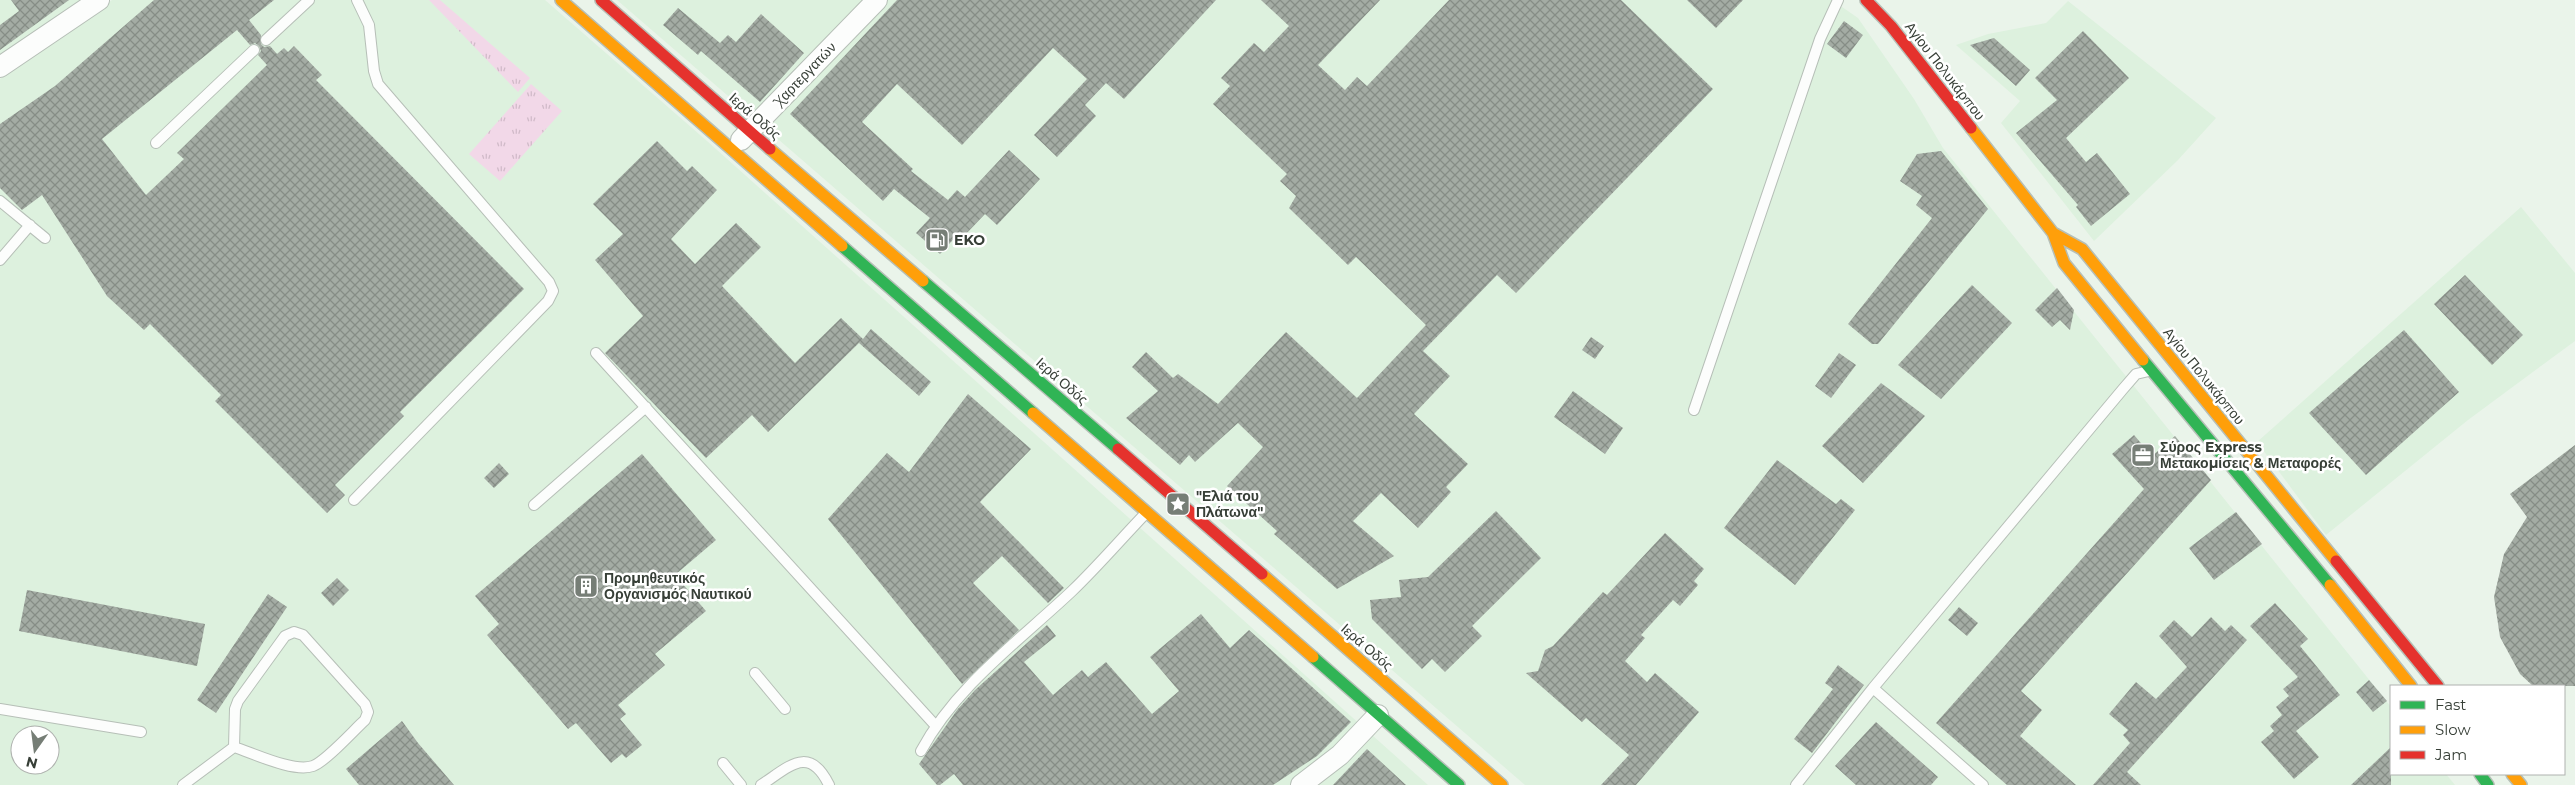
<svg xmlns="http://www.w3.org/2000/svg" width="2575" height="785" viewBox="0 0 2575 785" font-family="Montserrat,sans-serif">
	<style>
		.built { fill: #ddf1de; fill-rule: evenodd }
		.grass { fill: url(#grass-tufts) }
		.building { fill: url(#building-cross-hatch); fill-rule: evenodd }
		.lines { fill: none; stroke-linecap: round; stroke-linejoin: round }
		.lane-casing { stroke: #b6bfb7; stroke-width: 12 }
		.street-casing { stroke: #b6bfb7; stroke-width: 22 }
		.fast-casing { stroke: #b6bfb7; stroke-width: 14 }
		.slow-casing { stroke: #b6bfb7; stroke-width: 14 }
		.jam-casing { stroke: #b6bfb7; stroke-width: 14 }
		.lane { stroke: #fcfdfc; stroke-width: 10 }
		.street { stroke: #fcfdfc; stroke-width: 20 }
		.fast { stroke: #30b455; stroke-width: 11 }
		.slow { stroke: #ff9f0a; stroke-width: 11 }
		.jam { stroke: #e5322d; stroke-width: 11 }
		.labels { text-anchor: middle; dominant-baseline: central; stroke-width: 5; stroke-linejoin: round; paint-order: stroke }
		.street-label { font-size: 14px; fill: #373f37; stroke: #fff }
		.poi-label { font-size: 14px; font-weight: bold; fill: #373f37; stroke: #fff; text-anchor: start }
	</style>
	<defs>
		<pattern id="grass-tufts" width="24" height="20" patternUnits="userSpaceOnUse" patternTransform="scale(1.25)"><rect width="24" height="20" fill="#f2d8e8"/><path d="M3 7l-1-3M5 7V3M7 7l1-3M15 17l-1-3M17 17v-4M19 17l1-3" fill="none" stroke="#d0bac8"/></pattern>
		<pattern id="building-cross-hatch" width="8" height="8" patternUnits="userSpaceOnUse" patternTransform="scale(1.25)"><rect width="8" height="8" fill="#a4aca4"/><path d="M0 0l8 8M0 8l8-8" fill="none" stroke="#868d86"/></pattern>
	</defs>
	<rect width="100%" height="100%" fill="#eaf4ea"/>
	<path class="built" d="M0,0H86L0,60Z
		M112,0H545L707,141L1428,785H0V79ZM20,735H50V765H20Z
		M617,0H1832L1858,18L1914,99L1943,148L2391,707V774H2446L2455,785H1525Z
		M2068,1L2216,118L2178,160L2094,241L2001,123L2020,101L1956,45L1988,34L2046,23Z
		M2521,207L2575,273V341L2468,420L2326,535L2257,442Z"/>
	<path class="grass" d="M429,0H440L530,78L518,92Z
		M531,84L562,111L500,181L469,154Z"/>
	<path class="building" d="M11,0H69L0,50V25L19,11Z
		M154,0H274L249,20L261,35V44L264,47L270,46L277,54L284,48L288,52L294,46L322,75L316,80L524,289L400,412L404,416L335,485L345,495L327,513L215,401L221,395L150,324L144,330L107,296L42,195L22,210L0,188V124L55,86ZM237,30L250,45L255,43L259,46L261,51L258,55L267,65L177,153L184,159L146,195L102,139Z
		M897,0H1216L1124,99L1106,83L1085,105L1096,116L1057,157L1034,135L1087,79L1053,48L962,145L897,84L862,122L913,169L911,171L948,200L957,190L965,197L1009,150L1040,179L997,225L985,214L964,236L960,232L940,254L916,233L930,218L894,189L883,201L790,114Z
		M1261,0H1380L1318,65L1345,90L1357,77L1367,86L1449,0H1621L1713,89L1516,293L1497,275L1423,351L1450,376L1414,414L1468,464L1446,487L1451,492L1418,528L1381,493L1353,521L1394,556L1337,589L1274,534L1277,531L1227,486L1263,447L1238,423L1195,462L1189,455L1180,465L1126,418L1158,391L1132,367L1146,352L1173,378L1178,374L1218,404L1286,332L1357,398L1426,325L1356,257L1348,265L1289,208L1296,196L1280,181L1287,174L1213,104L1230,86L1221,78L1254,43L1264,52L1289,26Z
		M1687,0H1743L1716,28Z
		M678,8L720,43L728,35L736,42L761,14L804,53L760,102L701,51L698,55L663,25Z
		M1844,21L1863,35L1846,58L1827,44Z
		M2083,31L2129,78L2066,138L2086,162L2097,153L2130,194L2091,226L2076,207L2078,205L2016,133L2057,100L2035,78Z
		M1994,38L2030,70L2016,86L1970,45Z
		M657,141L687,171L692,166L717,190L671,239L695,264L736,223L761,247L722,286L795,363L841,318L863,339L871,329L931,382L919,396L859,343L862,340L768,432L752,415L706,458L605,353L643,316L595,260L623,234L593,204Z
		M1941,151L1988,209L1878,344H1872L1848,324L1932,218L1916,205L1922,196L1900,181L1917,154Z
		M2465,275L2523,335L2492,365L2434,304Z
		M1972,285L2012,323L1941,399L1898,365Z
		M2057,288L2074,310L2070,330L2060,320L2052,327L2035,310Z
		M2404,330L2459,392L2366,475L2309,413Z
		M1591,337L1604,346L1595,359L1582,350Z
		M1839,353L1856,365L1831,398L1815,386Z
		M1881,383L1925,416L1863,483L1822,446Z
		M1573,391L1623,428L1605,454L1554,417Z
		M968,394L1031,449L980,502L1064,588L1048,603L1002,556L973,583L1019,630L962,684L828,519L887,453L909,472Z
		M2134,435L2152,456L2175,436L2211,480L2021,691L2042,710L2020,736L2076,785H2007L1936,723L2144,489L2112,454Z
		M2575,445V686H2533L2520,674L2500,637L2494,597L2504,554L2527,517L2510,494Z
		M642,454L716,540L675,575L706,611L655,654L665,665L618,705L626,714L620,719L642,745L626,758L622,754L611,763L576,723L568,729L487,635L499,624L475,596Z
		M1777,460L1836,504L1841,499L1855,510L1795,585L1724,528Z
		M499,463L509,474L494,488L484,478Z
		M1496,511L1541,558L1472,626L1482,636L1445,672L1432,659L1422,669L1372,619L1370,600L1401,597L1399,580L1428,577Z
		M2236,512L2262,544L2214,580L2189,548Z
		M1665,533L1704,569L1694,581L1698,585L1680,606L1673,600L1641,635L1645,638L1625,661L1647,682L1655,673L1699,712L1636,785H1601L1629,755L1586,718L1582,722L1526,673L1538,671L1545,650L1553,646L1603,592L1607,595Z
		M337,578L349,590L333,606L321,593Z
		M27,590L205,624L197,666L19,631Z
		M268,594L287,607L216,713L197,700Z
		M2275,603L2308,639L2300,646L2340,695L2296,731L2319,757L2294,779L2261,742L2274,731L2270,726L2282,715L2276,707L2289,696L2283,689L2298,677L2250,626Z
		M1959,607L1978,623L1967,636L1948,620Z
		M1201,614L1230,648L1249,630L1351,722L1317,756L1273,785H963L954,774L940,785H937L919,764L957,710L975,690L1047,625L1056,636L1024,662L1053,695L1082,670L1088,677L1106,662L1152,714L1179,691L1150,657Z
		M2211,617L2225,631L2231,625L2247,640L2127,772L2141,785H2093L2130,743L2123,735L2128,730L2109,714L2136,682L2156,699L2187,667L2159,636L2174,620L2192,637Z
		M1838,665L1864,685L1812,753L1794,739L1833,689L1825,683Z
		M2369,680L2387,701L2373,712L2356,692Z
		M402,721L418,743L454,785H359L346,769Z
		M1876,722L1938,777L1931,785H1856L1835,766Z
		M2391,747V785H2351Z
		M1367,749L1406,785H1333Z"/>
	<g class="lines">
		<g class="lane-casing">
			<path id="lane" d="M266,40L309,0
				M156,143L254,50
				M0,201L45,238
				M0,260L30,225
				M596,353L935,725
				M1694,410L1820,39L1838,0
				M354,500L548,301L553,291L549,282L378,84L374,71L369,25L357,0
				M534,505L646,407
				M294,632L303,635L365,704L368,712L365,720C353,731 326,761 313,766C294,773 253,753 234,747L235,709L238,701L285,636Z
				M755,673L785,709
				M1873,688L1983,785
				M0,709L141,732
				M921,751C956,686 1019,641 1072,591C1098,566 1121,539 1146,513
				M723,763L741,785
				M183,785L234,747
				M761,785C789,767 809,744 829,785
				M1796,785L1873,688L2123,389L2136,374L2149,371"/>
		</g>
		<g class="street-casing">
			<path id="street" d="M0,67L99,0
				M741,140L877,0
				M1301,785L1340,755L1378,715"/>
		</g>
		<g class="fast-casing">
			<path id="fast" d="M842,246L1033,413
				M923,281L1118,449
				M2143,360L2330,585
				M1313,657L1459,785
				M2480,774L2488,785"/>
		</g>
		<g class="slow-casing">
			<path id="slow" d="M561,0L842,246
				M1971,128L2053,233L2064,263L2143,360
				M770,149L923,281
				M2053,233L2082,249L2336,561
				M1033,413L1313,657
				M1262,574L1502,785
				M2330,585L2411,686
				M2512,774L2521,785"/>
		</g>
		<g class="jam-casing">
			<path id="jam" d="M601,0L770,149
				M1866,0L1891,26L1971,128
				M1118,449L1262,574
				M2336,561L2438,686"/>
		</g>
		<use href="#lane" class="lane"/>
		<use href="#street" class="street"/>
		<use href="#fast" class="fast"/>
		<use href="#slow" class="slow"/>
		<use href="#jam" class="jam"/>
	</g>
	<defs>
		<g id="fuel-square" transform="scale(1.25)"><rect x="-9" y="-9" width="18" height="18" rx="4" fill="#767e76" stroke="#fff"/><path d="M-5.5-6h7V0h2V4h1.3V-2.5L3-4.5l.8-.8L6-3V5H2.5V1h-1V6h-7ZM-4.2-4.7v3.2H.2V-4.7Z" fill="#fff"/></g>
		<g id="office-square" transform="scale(1.25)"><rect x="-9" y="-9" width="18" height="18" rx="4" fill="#767e76" stroke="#fff"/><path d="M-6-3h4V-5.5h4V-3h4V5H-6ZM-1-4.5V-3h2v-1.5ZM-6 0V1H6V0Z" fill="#fff"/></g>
		<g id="sight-square" transform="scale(1.25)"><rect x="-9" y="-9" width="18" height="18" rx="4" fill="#767e76" stroke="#fff"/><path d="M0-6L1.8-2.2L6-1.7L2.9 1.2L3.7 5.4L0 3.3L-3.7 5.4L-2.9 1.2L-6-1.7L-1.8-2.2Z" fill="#fff"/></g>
		<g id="building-square" transform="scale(1.25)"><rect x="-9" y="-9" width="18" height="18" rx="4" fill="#767e76" stroke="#fff"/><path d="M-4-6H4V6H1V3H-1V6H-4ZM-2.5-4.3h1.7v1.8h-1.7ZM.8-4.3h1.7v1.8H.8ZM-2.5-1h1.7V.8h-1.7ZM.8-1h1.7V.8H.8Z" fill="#fff"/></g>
	</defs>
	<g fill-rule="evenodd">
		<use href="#fuel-square" x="937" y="240"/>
		<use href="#office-square" x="2143" y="455"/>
		<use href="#sight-square" x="1178" y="504"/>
		<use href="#building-square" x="586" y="586"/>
	</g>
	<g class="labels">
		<g class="street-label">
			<text transform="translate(1945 71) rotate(52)">Αγίου Πολυκάρπου</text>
			<text transform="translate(805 74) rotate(-46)">Χαρτεργατών</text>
			<text transform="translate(755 116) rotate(41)">Ιερά Οδός</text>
			<text transform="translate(2204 376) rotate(51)">Αγίου Πολυκάρπου</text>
			<text transform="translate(1062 381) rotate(41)">Ιερά Οδός</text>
			<text transform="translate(1367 647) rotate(41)">Ιερά Οδός</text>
		</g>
		<g class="poi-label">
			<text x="954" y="240">EKO</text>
			<text x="2160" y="447">Σύρος Express<tspan x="2160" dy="16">Μετακομίσεις &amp; Μεταφορές</tspan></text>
			<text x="1196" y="496">"Ελιά του<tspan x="1196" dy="16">Πλάτωνα"</tspan></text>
			<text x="604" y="578">Προμηθευτικός<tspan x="604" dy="16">Οργανισμός Ναυτικού</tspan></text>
		</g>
	</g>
	<rect x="2390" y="685" width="175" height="90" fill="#ffffff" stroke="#afb2af"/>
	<rect x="2400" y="701" width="25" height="8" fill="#30b455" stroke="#afb2af"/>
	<text x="2435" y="710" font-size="15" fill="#373f37">Fast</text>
	<rect x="2400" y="726" width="25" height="8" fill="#ff9f0a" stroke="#afb2af"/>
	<text x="2435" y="735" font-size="15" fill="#373f37">Slow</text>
	<rect x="2400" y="751" width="25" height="8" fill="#e5322d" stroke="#afb2af"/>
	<text x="2435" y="760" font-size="15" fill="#373f37">Jam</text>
	<g transform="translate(35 750) rotate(194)"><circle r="24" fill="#ffffff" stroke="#afb2af"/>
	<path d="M0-4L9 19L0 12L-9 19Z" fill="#767e76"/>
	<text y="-8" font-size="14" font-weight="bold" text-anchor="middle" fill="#373f37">N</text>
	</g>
</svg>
